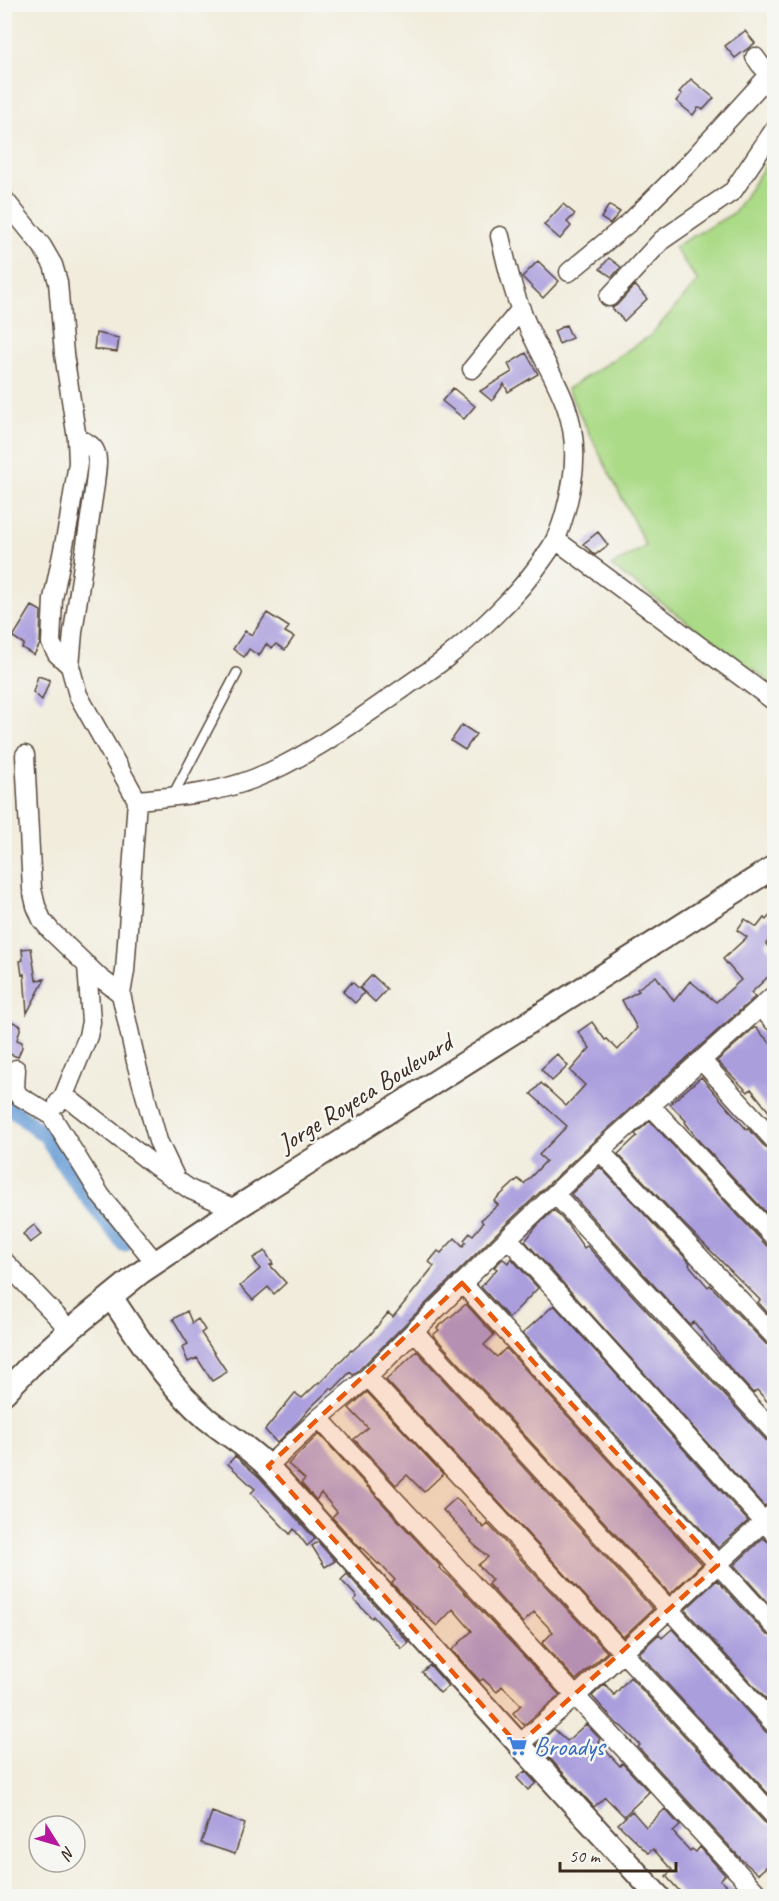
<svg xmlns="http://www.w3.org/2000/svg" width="779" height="1901" viewBox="0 0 779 1901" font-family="Caveat,sans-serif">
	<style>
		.green { fill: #acdb88; stroke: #748253; stroke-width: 1.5 }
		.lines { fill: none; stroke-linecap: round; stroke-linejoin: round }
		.canal { stroke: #6b9ed6; stroke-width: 16 }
		.building { fill: #aa9edd }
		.service-casing { stroke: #56473a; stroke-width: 12 }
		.minor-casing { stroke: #56473a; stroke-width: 21 }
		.tertiary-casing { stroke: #56473a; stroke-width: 26 }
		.service { stroke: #fff; stroke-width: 9 }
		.minor { stroke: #fff; stroke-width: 18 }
		.tertiary { stroke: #fff; stroke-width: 22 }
		.marked { fill: #e8590c; fill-opacity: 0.2; stroke: #e8590c; stroke-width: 4.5; stroke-dasharray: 12 8; stroke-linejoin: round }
		.labels { text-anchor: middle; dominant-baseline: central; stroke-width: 5; stroke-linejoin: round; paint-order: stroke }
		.street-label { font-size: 26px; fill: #3b2a1e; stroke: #f6f6f2 }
		.shop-label { font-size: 26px; fill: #366cbe; stroke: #f6f6f2; text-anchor: start }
	</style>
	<rect width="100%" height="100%" fill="#f6f6f2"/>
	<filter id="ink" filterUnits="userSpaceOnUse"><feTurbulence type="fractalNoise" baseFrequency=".0167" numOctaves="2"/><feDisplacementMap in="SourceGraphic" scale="12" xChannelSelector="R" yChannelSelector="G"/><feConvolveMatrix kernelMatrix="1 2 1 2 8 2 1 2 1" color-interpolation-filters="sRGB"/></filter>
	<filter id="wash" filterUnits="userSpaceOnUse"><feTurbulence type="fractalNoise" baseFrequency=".008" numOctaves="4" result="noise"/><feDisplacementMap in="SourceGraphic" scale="24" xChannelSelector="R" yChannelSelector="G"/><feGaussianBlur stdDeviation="1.35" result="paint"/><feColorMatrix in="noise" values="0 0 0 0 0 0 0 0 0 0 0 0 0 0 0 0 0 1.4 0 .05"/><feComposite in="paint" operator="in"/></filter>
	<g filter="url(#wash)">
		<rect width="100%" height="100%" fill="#f1ecdb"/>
		<path class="green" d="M774,152V685L611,566L646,546L567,389L650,336L698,281L674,247L734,213Z"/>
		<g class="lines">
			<path class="canal" d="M4,1106L15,1112L46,1136L68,1172L124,1244"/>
		</g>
		<g id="blocks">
			<path class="building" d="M745,31L755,43L735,58L725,46Z
				M691,79L714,98L704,109L698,108L693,115L676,101L682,94L679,92Z
				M563,204L575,214L567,222L571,226L560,239L544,225Z
				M609,205L620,212L610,224L601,218Z
				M609,258L621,267L612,277L600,269Z
				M538,261L559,281L543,298L522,277Z
				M635,285L647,299L624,321L612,308L617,305Z
				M566,325L572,338L559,344L554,331Z
				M96,333L119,338L117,352L94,349Z
				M526,353L538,374L508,392L504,384L492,401L480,391L512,372L508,364Z
				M453,388L475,406L464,419L442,401Z
				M598,532L608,545L595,555L583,544Z
				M32,606L41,611L40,644L34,655L22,648L24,644L13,637Z
				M267,613L289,627L285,632L294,637L285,650L276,644L272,648L266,644L259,656L249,649L244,657L233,649L245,631L252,635Z
				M38,676L50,680L42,700L33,692Z
				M462,725L476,734L465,750L451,741Z
				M774,911V932L766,944L774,954V971L751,993L755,997L592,1143L500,1230L360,1369L353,1375L350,1372L333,1390L331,1388L310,1408L300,1420L277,1443L265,1430L295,1393L302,1398L319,1382L320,1383L351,1350L352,1351L370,1335L388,1313L393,1317L434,1266L429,1262L438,1251L441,1253L455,1238L463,1246L466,1242L464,1240L470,1233L473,1235L483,1223L481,1220L498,1205L494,1201L518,1179L524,1184L546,1161L539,1155L567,1126L531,1094L541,1083L566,1106L585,1085L570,1071L590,1048L578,1032L592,1022L605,1040L607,1039L618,1050L637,1028L622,1000L639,991L637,989L656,976L674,1001L690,981L716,1002L741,980L723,959L747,937L737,930L745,919L757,927L764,918L766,920Z
				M31,948L36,980L45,979L27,1013L24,974L22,975L20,961L23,960L22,949Z
				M372,975L387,989L375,1002L360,988Z
				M352,982L364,993L355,1003L343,992Z
				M9,1020L21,1026L17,1040L22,1042V1047L18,1057L4,1052V1027Z
				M754,1028H756L774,1047V1118L751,1089L748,1092L717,1061Z
				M557,1054L568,1066L552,1081L541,1069Z
				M701,1077L747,1130L748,1128L766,1148L774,1151V1221L699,1141L685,1122L686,1121L670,1104Z
				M650,1121L766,1245L774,1248V1320L758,1302L760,1300L682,1222L618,1154L637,1136L635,1134Z
				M600,1167L690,1263L689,1265L708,1287L710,1285L766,1344L774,1347V1409L757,1390L753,1393L729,1367L694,1322L690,1325L571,1194Z
				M554,1210L568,1225L584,1248L587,1246L766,1440L774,1443V1501L764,1506L525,1241L537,1226Z
				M34,1225L42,1234L30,1243L23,1234Z
				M265,1251L273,1264L270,1265L286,1283L274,1294L268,1287L253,1300L240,1286L260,1269L253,1258Z
				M511,1258L538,1288L509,1318L481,1287L497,1269L494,1267L503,1259L508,1263Z
				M466,1304L494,1335L484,1345L497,1357L506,1348L702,1564L670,1594L433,1335L439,1330L437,1328Z
				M554,1305L748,1521L718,1548L523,1333Z
				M187,1311L192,1323L198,1319L205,1330L201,1333L227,1372L212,1381L197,1358L188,1362L182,1347L188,1344L173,1319Z
				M417,1351L653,1609L623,1637L386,1380Z
				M367,1392L443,1474L424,1492L407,1475L396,1485L354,1439L368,1428L349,1408Z
				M319,1434L440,1566L439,1568L449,1576L560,1695L524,1725L513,1713L521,1705L502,1686L497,1692L483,1679L480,1681L452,1650L472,1631L453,1609L437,1626L402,1595L392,1583L395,1580L379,1563L378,1564L361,1547L360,1548L332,1517L337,1512L321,1493L316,1500L301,1483L305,1479L288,1464Z
				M235,1456L260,1478L315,1539L307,1546L294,1529L290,1534L251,1493L255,1489L228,1464Z
				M456,1498L484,1528L488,1524L607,1652L576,1680L542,1643L553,1632L534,1612L523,1623L488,1584L492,1580L478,1565L488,1557L471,1542L472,1541L443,1510Z
				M763,1538L770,1543L774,1544V1610L734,1565Z
				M318,1542L335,1561L325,1567L312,1546Z
				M347,1574L409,1643L402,1649L373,1616L372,1618L354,1600L357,1597L341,1580Z
				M717,1580L766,1634L774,1637V1708L685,1610Z
				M672,1629L766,1732L774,1735V1800L639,1653L659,1634L662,1638Z
				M430,1665L448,1686L440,1693L422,1672Z
				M630,1677L766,1824L774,1827V1874L766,1867L758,1874L742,1860L638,1747L640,1745L622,1727L617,1724L592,1696L605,1684L614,1695Z
				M586,1724L600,1739L598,1742L620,1766L622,1763L649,1792L624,1816L605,1797L594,1807L537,1744L554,1729L567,1741Z
				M525,1771L536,1783L528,1790L517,1778Z
				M665,1809L680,1826L673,1832L690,1851L692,1849L696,1852L700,1847L725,1875L720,1880L740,1896H684L666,1876L672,1870L653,1849L648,1853L618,1824L632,1811L646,1827Z
				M212,1812L245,1824L235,1854L201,1843Z"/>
		</g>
	</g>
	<g filter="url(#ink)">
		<use href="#blocks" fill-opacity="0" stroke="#56473a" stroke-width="1.5"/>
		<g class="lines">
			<g class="service-casing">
				<path id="service" d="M172,797L237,673"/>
			</g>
			<g class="minor-casing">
				<path id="minor" d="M755,57L760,64L774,79
					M4,199L42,246L53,265L58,282L64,354L77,439L78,463L69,520L53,599L51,643L57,654L70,666
					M569,272L631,221L688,164L769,75
					M609,297L662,240L733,191L774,130
					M472,369L521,309
					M77,439C103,446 97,461 95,484L73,632L70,666L78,695L137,800L125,971L121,994L137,1066L158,1141L177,1181
					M556,540L774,701
					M25,755L32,889L36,906L42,920L51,931L99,977L121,994
					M137,800C178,796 214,794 253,779C307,758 356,721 404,688C417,678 432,670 445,659C481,630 516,598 543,559C547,553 552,547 555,540C564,523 574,481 574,461C577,404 547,372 526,322C513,294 507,265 500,236
					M761,1007L774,1022
					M702,1061L774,1140
					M16,1069L15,1089L19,1096L51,1115L101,1196L155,1262
					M64,1095L154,1165L191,1190L235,1209
					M58,1103L64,1095L88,1036L91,1022L87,965
					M650,1105L774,1237
					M600,1151L774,1336
					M555,1194L774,1432
					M508,1238L774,1533
					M4,1261L70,1330
					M462,1283L774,1626
					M414,1331L774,1724
					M368,1377L774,1816
					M319,1418L760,1896
					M268,1466L319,1418L368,1377L508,1238L600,1151L774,995
					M518,1745L575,1697L774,1512"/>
			</g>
			<g class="tertiary-casing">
				<path id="tertiary" d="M111,1297C140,1340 167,1384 206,1418C227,1435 252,1449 270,1469C400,1611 527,1755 658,1896
					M4,1393L30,1366L70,1330L140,1273L235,1209L774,867"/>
			</g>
			<use href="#service" class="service"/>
			<use href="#minor" class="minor"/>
			<use href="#tertiary" class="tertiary"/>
		</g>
	</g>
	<path class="marked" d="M462,1283L718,1565L518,1745L268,1466Z"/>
	<defs>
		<g id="supermarket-bare" transform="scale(1.62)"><path d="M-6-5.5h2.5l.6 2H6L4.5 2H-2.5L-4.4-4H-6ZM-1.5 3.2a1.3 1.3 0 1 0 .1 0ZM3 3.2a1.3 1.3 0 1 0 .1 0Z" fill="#3f7fe0" stroke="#f6f6f2" stroke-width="2.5" paint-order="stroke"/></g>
	</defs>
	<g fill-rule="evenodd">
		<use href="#supermarket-bare" x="517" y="1746"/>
	</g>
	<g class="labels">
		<g class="street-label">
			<text transform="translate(365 1093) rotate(-32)">Jorge Royeca Boulevard</text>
		</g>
		<g class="shop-label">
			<text x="534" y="1746">Broadys</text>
		</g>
	</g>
	<rect width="779" height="1901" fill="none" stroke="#f6f6f2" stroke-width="24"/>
	<g transform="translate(57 1844) rotate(127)"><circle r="28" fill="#f6f6f2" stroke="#aba49d" stroke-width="1.5"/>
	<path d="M0-4.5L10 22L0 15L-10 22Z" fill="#b5179e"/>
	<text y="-9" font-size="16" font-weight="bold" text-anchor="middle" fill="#3b2a1e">N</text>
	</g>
	<path d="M560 1862v9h116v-9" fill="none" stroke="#3b2a1e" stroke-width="3"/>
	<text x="569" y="1862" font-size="18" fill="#3b2a1e" stroke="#f6f6f2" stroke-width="4.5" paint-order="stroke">50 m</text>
</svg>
